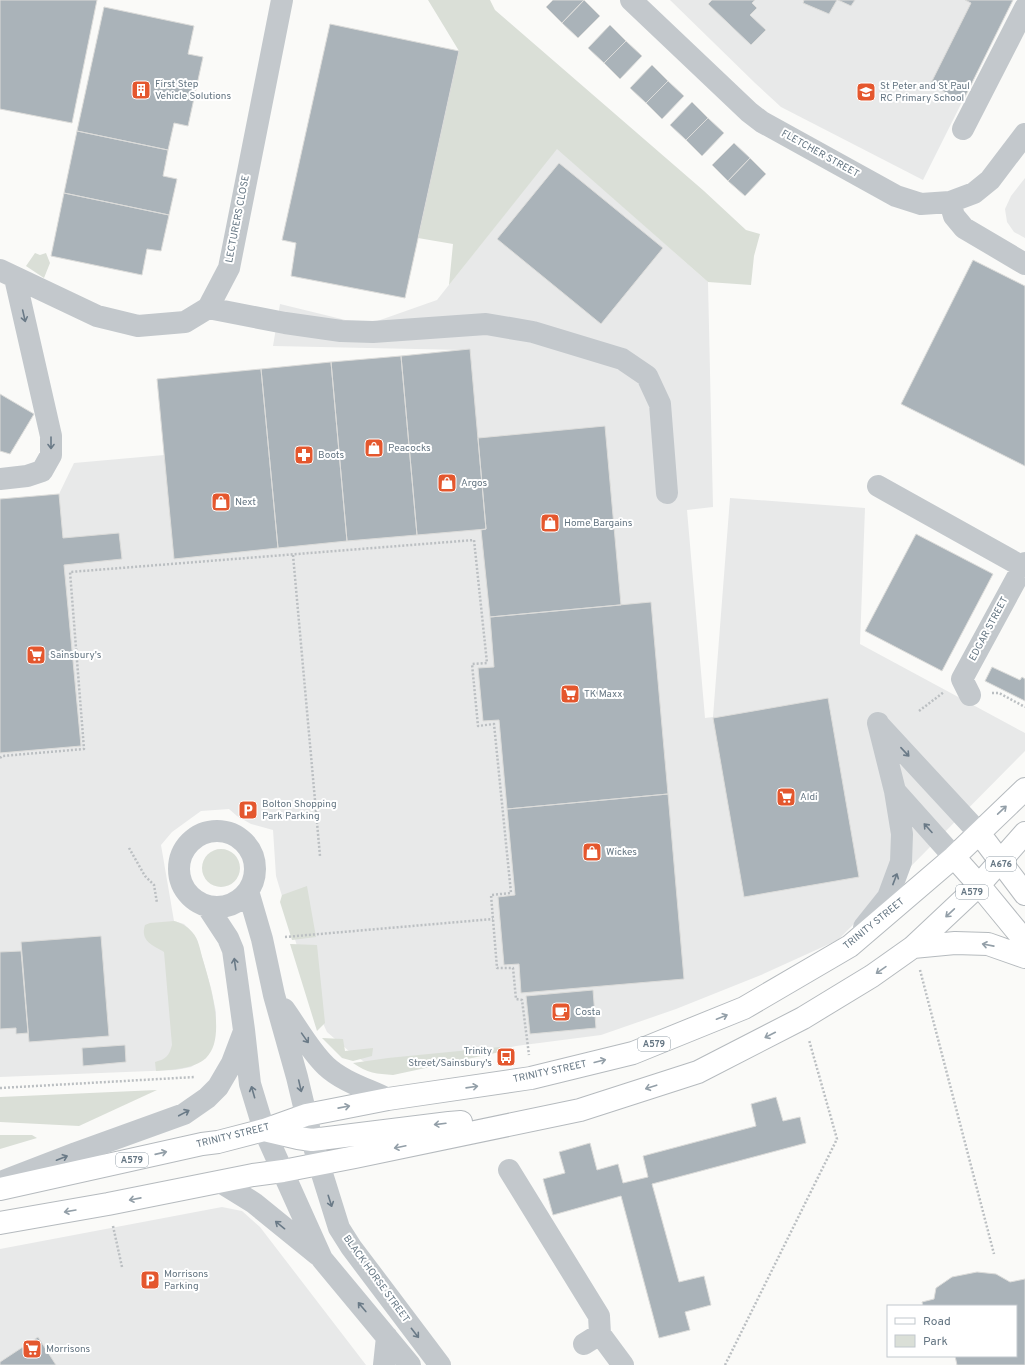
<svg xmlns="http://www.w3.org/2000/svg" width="1025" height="1365" viewBox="0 0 1025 1365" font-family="Overpass,sans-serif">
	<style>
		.built { fill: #e8e9e9 }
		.green { fill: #dadfd7 }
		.building { fill: #aab3b9; stroke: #dcdcda }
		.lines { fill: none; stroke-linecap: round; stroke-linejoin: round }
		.major-casing { stroke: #b5babe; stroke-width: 24 }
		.path { stroke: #bbbfc2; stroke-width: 2.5; stroke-dasharray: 2 2; stroke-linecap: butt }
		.minor { stroke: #c3c8cc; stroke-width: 22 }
		.major { stroke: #fff; stroke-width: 22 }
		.oneway { stroke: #6a7a87 }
		.oneway2 { stroke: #939fa8 }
		.labels { text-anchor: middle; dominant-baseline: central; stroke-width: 4; stroke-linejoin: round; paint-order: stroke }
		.shield { fill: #fff; stroke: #939fa8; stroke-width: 1 }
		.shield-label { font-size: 9px; font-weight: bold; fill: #657683 }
		.poi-label { font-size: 10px; fill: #657683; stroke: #fff; text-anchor: start }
		.street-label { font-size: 10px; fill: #657683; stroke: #fff }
	</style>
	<rect width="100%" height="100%" fill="#fafaf8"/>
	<path class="built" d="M670,0H1013L923,180L781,107L755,83Z
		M557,148L708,282L713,507L687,510L705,718L713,717L730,498L865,508L860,644L1025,733V751L838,940L761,975L676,1009L601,1035L516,1046L403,1069L366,1063L350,1052L327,1032L315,1006L276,876L273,830L251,824L237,816L229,809L201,811L172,832L161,845L174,921L184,924L192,932L197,940L211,988L216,1012V1028L206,1058L191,1067L176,1070L0,1077V499L59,494L74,463L164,455L157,379L464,350L273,346L280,304L366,325L437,300Z
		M1025,178V238L1014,232L1007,222L1005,209L1011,196Z
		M222,1207L242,1211L260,1227L366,1365H0V1249Z"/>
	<path class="green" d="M428,0H490L495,10L704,191L746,230L760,234L754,256L751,285L708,282L557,149L449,285L453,244L418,238L459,51Z
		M35,253L40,255L46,253L50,263L44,278L26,266Z
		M202 868a19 19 0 1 1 38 0a19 19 0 1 1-38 0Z
		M307,886L316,937L292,940L280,902L282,895Z
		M174,921C181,923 187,926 192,932C199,939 200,951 203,960C210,984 227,1038 206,1058C194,1069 171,1070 156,1071L155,1062C166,1059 169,1056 172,1045L164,952C152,945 140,941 145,925L150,923Z
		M290,944L317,945L325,1023L317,1031Z
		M322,1038L343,1039L345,1051L373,1048L372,1056L353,1061L342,1058Z
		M500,1047V1052L393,1075C377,1074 367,1073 353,1063L388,1058Z
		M157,1090L79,1126L0,1122V1097Z
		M0,1135H32L37,1138L0,1149Z"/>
	<path class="building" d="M0,0H97L72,123L0,109Z
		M553,0H584L562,23L546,7Z
		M584,0L600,16L578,38L562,23Z
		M712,0H755L752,3L757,8L750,15L766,30L751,45L708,4Z
		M804,0H837L829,14L803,3Z
		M838,0H855L851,6Z
		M965,0H1013L963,101L930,85L971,3Z
		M104,7L194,26L188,54L203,57L188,126L174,123L168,150L77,131Z
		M330,24L459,51L405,298L291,276L296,243L282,240Z
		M610,25L626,41L604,63L588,48Z
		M626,41L642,56L620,79L604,63Z
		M652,65L668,81L646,103L630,88Z
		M668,81L684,96L662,119L646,103Z
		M692,102L708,118L686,140L670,125Z
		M708,118L724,133L702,156L686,140Z
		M77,131L168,150L163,176L177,179L169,215L64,193Z
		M734,143L750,158L728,181L712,165Z
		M750,158L766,174L745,196L728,181Z
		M559,163L663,248L601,324L497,239Z
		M64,193L169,215L161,251L147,249L142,275L51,256Z
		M973,260L1025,286V466L901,404Z
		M470,349L486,529L417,535L401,356Z
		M401,356L417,535L347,541L331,362Z
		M331,362L347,541L278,548L261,369Z
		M261,369L278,548L174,559L157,379Z
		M0,394L34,414L10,454L0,451Z
		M605,426L621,605L490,617L481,530L486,529L478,438Z
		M59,494L63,538L119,533L122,559L64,565L81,746L0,753V499Z
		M916,534L993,574L942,671L865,631Z
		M651,602L668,794L507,809L499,720L483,721L478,668L494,667L490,617Z
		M992,667L1020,680L1022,677L1025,679V701L985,681Z
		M828,698L859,877L744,897L713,718Z
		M668,794L684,979L521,993L519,964L504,965L498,897L515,895L507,809Z
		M101,936L109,1036L29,1042L21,942Z
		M21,951L28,1033L16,1034V1028L0,1029V952Z
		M593,990L596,1028L530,1034L526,996Z
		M125,1045L126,1062L83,1066L82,1048Z
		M776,1097L783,1121L800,1117L806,1143L652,1184L679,1282L704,1276L711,1305L685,1312L690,1330L659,1338L621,1196L553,1215L543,1179L565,1173L559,1152L590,1143L597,1170L618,1164L623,1183L648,1177L643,1156L756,1126L751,1104Z
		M977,1272L996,1274L1010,1282L1025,1279V1365H957L955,1356H1016V1306H923L922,1302L934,1299L936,1288L952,1277Z
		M38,1337L56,1365H0V1362Z"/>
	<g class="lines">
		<g class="major-casing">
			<path id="major" d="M979,833L1025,894
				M954,857L979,885L1025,941
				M913,947L955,943L988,944L1025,957
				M264,1130L298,1138L312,1140L449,1123L461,1122
				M0,1189L202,1144L218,1142L264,1130L306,1115L327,1111L388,1099L531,1078L633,1053L744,1008L850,946L954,857L1025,789
				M0,1223L108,1204L253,1175L283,1171L355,1157L580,1110L698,1072L803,1018L872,976L913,947L979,885L1025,833"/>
		</g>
		<path class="path" d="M293,555L320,856
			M992,693H999L1025,707
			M919,711L944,692
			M0,758L2,756L84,749L70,572L474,540L487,663L472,664L478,726L494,724L511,893L491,895L497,968H513L516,999L522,1000L529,1055
			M129,848L145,876L154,885L157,903
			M285,937L493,919
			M920,970L994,1254
			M0,1088L195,1077
			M113,1226L122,1267
			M725,1365L837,1139L809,1040"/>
		<path class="minor" d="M631,0L749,112L762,122L896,196L921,204L950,202L974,193L990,180L1025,134
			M963,129L1025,8
			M950,202L954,216L964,228L1025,264
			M0,270L97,316L138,326L185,322L208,308L229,268L282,0
			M208,308L285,323L341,331L373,332L486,324L533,332L622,359L647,376L660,404L667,493
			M0,479L27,476L42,471L51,455V436L15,278
			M878,486L1023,567
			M970,695L962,679L1025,563
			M878,723L895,791L954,857
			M880,726L979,833
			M179 869a38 38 0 1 1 76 0a38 38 0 1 1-76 0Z
			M248,891L262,939L274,995L297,1077L312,1140L319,1164L339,1228L351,1247L440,1365
			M207,906L228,938L233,950L244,1030L250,1084L264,1130L322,1259L410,1365
			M864,927L888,897L901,862L902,834L895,791
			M284,1009C297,1027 310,1051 326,1066C343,1082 368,1089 388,1099
			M509,1170L599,1316L600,1334
			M1,1182L76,1153L184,1114L207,1098L218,1087L232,1063L243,1034
			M220,1182L254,1203L318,1255
			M584,1344L600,1334L623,1365
			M384,1365L387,1337"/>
		<use href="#major" class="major"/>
	</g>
	<defs><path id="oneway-shaft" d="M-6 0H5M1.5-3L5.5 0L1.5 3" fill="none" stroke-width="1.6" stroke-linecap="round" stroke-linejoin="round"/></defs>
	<g class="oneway">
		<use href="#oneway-shaft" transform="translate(24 316) rotate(77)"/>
		<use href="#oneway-shaft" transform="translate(51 443) rotate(90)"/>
		<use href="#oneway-shaft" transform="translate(905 752) rotate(47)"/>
		<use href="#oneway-shaft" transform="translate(928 828) rotate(-132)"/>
		<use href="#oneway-shaft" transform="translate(895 879) rotate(-69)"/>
		<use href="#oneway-shaft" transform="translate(235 964) rotate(-98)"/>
		<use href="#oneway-shaft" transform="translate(305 1038) rotate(55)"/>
		<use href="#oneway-shaft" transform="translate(300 1086) rotate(77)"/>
		<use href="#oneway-shaft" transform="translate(253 1092) rotate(-106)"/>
		<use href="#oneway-shaft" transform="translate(184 1113) rotate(-28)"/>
		<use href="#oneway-shaft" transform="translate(62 1158) rotate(-21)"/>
		<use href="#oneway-shaft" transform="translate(330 1201) rotate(72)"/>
		<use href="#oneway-shaft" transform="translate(280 1225) rotate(-141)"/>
		<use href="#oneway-shaft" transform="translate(362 1307) rotate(-130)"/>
		<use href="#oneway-shaft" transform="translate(415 1333) rotate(52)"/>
	</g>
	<g class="oneway2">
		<use href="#oneway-shaft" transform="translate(1002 810) rotate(-43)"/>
		<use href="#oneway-shaft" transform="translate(950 913) rotate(137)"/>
		<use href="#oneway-shaft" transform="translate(988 945) rotate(-169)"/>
		<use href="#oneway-shaft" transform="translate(881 970) rotate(145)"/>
		<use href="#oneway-shaft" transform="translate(722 1017) rotate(-22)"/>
		<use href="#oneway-shaft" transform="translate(770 1035) rotate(153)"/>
		<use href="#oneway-shaft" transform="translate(600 1061) rotate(-14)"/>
		<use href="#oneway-shaft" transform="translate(472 1087) rotate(-8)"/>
		<use href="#oneway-shaft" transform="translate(651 1087) rotate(162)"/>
		<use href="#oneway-shaft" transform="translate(344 1107) rotate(-11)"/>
		<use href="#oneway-shaft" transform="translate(440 1124) rotate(173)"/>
		<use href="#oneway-shaft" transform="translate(400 1147) rotate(168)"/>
		<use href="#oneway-shaft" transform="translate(161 1153) rotate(-13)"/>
		<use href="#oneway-shaft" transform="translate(135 1199) rotate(169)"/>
		<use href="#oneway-shaft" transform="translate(70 1211) rotate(170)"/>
	</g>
	<defs>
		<g id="building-square" transform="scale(1)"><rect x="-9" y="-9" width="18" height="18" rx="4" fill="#e4572e" stroke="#fff"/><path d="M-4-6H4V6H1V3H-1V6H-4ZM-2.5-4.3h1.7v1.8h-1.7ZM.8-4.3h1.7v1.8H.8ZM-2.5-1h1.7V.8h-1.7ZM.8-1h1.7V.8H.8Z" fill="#fff"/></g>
		<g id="school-square" transform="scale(1)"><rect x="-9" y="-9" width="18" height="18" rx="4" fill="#e4572e" stroke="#fff"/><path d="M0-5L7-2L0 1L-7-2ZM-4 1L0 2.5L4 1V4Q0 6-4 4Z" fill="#fff"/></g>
		<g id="shop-square" transform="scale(1)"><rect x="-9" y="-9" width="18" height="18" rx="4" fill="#e4572e" stroke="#fff"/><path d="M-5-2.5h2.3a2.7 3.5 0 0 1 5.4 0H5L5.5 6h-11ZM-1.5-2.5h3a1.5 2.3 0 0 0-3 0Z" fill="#fff"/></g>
		<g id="pharmacy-square" transform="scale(1)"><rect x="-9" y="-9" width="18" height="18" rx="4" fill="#e4572e" stroke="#fff"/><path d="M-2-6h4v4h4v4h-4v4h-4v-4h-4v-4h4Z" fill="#fff"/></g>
		<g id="supermarket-square" transform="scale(1)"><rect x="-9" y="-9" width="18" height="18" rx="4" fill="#e4572e" stroke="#fff"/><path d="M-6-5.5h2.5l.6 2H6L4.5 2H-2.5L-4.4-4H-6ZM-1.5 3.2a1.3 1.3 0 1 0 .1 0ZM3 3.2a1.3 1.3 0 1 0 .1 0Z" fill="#fff"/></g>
		<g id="parking-square" transform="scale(1)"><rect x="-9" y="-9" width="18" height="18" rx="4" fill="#e4572e" stroke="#fff"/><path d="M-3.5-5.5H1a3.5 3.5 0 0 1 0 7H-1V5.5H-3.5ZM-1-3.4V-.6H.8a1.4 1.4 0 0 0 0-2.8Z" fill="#fff"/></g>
		<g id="cafe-square" transform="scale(1)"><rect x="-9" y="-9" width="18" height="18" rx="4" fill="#e4572e" stroke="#fff"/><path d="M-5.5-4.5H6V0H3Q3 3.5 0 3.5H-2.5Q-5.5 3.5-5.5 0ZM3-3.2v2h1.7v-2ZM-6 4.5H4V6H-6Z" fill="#fff"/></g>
		<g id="bus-square" transform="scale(1)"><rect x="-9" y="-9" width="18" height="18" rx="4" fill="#e4572e" stroke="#fff"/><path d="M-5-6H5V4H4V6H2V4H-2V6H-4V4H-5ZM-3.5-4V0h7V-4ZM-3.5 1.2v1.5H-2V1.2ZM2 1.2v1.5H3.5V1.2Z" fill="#fff"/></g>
	</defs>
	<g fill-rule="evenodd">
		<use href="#building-square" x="141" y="90"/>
		<use href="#school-square" x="866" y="92"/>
		<use href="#shop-square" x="374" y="448"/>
		<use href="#pharmacy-square" x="304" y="455"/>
		<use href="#shop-square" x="447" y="483"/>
		<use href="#shop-square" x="221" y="502"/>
		<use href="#shop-square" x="550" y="523"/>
		<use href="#supermarket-square" x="36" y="655"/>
		<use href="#supermarket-square" x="570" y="694"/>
		<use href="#supermarket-square" x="786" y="797"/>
		<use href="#parking-square" x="248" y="810"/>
		<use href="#shop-square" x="592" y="852"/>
		<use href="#cafe-square" x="561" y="1012"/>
		<use href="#bus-square" x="506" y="1057"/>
		<use href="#parking-square" x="150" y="1280"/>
		<use href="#supermarket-square" x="32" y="1349"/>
	</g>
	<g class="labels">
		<g class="shield">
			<rect x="986" y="857" width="30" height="14" rx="3"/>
			<rect x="956" y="885" width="32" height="14" rx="3"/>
			<rect x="638" y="1037" width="32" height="14" rx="3"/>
			<rect x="116" y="1153" width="32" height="14" rx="3"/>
		</g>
		<g class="shield-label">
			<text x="1001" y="864">A676</text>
			<text x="972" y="892">A579</text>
			<text x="654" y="1044">A579</text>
			<text x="132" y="1160">A579</text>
		</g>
		<g class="poi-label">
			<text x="155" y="84">First Step<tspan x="155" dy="12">Vehicle Solutions</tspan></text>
			<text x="880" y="86">St Peter and St Paul<tspan x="880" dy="12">RC Primary School</tspan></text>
			<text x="388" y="448">Peacocks</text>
			<text x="318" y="455">Boots</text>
			<text x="461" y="483">Argos</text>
			<text x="235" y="502">Next</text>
			<text x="564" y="523">Home Bargains</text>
			<text x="50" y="655">Sainsbury's</text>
			<text x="584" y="694">TK Maxx</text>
			<text x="800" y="797">Aldi</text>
			<text x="262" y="804">Bolton Shopping<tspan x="262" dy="12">Park Parking</tspan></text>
			<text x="606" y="852">Wickes</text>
			<text x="575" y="1012">Costa</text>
			<text x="492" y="1051" text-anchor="end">Trinity<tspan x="492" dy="12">Street/Sainsbury's</tspan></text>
			<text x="164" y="1274">Morrisons<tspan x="164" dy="12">Parking</tspan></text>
			<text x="46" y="1349">Morrisons</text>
		</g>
		<g class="street-label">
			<text transform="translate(820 154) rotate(29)">FLETCHER STREET</text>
			<text transform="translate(238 219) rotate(-79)">LECTURERS CLOSE</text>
			<text transform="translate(989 629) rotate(-62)">EDGAR STREET</text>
			<text transform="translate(874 924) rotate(-39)">TRINITY STREET</text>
			<text transform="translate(550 1072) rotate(-12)">TRINITY STREET</text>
			<text transform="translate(233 1136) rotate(-14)">TRINITY STREET</text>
			<text transform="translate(376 1279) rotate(54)">BLACK HORSE STREET</text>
		</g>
	</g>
	<rect x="887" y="1305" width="130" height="52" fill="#ffffff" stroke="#c1c8cd"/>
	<rect x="895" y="1318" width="20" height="6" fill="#ffffff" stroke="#c1c8cd"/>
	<text x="923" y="1325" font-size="12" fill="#657683">Road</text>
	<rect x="895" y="1335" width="20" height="12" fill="#dadfd7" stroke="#c1c8cd"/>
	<text x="923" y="1345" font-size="12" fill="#657683">Park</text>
</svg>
